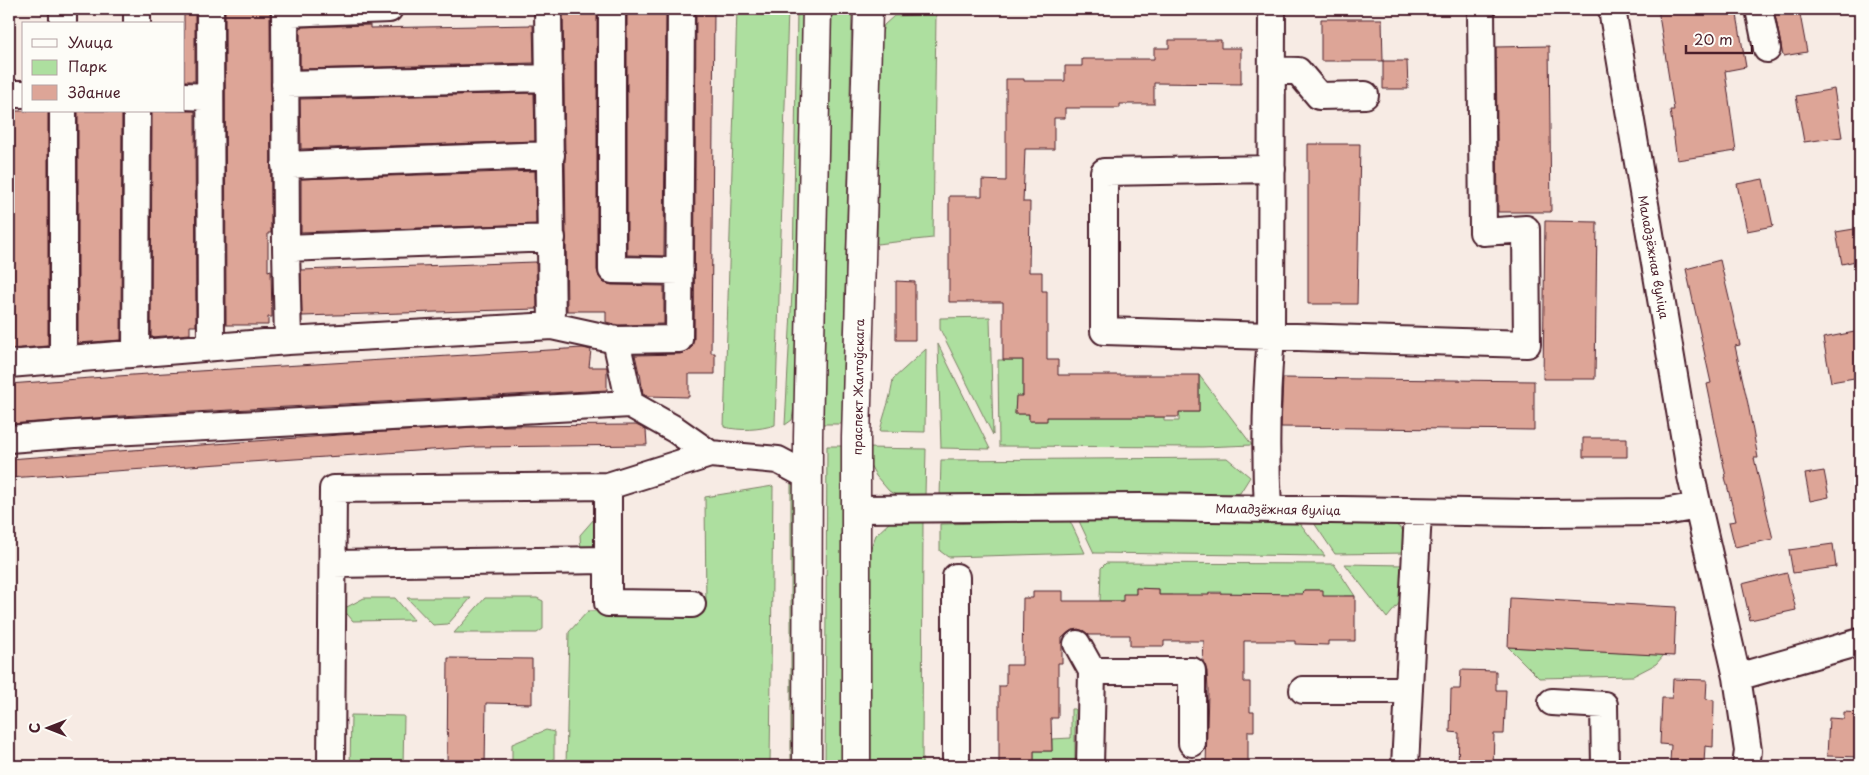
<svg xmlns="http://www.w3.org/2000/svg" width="1869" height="775" viewBox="0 0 1869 775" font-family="'Playpen Sans',sans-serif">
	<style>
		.green { fill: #addf9f; stroke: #7c7f65 }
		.building { fill: #dda597; stroke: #4a1f2b }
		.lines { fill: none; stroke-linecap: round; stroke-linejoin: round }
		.minor-casing { stroke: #4a1f2b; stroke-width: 30 }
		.major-casing { stroke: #4a1f2b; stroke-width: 31 }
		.minor { stroke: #fdfcf7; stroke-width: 26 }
		.major { stroke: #fdfcf7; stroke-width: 28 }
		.labels { text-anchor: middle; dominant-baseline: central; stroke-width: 4; stroke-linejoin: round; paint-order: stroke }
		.street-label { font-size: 12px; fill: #4a1f2b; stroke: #fdfcf7 }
	</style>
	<rect width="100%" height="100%" fill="#f7ebe4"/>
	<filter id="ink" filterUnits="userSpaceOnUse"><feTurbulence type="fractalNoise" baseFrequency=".02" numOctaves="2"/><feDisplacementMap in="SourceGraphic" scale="10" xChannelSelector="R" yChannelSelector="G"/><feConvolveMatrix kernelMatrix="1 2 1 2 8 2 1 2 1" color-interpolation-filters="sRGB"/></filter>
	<g filter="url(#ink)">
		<path class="green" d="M737,9H788L775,425C759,430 740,431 724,427Z
			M797,9H806L796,393L792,420L785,425L793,273Z
			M830,9H852L842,424H820Z
			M936,14L933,238L877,244L881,36L884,25L894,16Z
			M990,317L993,435L940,329V318Z
			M938,344L990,449L941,448Z
			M926,349L925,432L880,431C884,413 891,398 893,379Z
			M998,360H1023V396L1016,397L1015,414H1029V421H1046L1047,417H1164V421H1179V412H1199V375L1252,445L1202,447L999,446Z
			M827,446H849L847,766H825Z
			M867,448L926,449L925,496L899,497L889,491L876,476L867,459Z
			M1227,458L1250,477L1240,493L1227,496L940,497L941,460Z
			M791,482L801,491L802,766H791Z
			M773,486L770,766H566L569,632L588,611L706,608L705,497Z
			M603,518L601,547L581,552L580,535L594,519Z
			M891,521H923L922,766H871L870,551L876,535Z
			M1070,521L1085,553L948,557L940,551V524Z
			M1079,521L1299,522L1325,556L1094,553Z
			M1314,523L1394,524C1409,532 1407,538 1408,553L1335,554Z
			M1106,563L1334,564L1355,596H1344V604L1323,598L1322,590H1304L1303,598L1278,594H1267L1254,603L1253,593H1241V603L1221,602V592H1209V603L1171,602L1172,595H1159V589L1136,588V594L1123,601H1100L1101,568Z
			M1345,564L1406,565L1405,596L1387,618Z
			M364,598H395L414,620L353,621L343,609Z
			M407,598H471L448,624L433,625Z
			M485,598H537L543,601V629L537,633H454Z
			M1508,647L1664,655L1656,664L1633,676L1539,678Z
			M1071,709H1075V766L1034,765V751H1052V739L1071,738Z
			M351,715L404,716L403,766H350Z
			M546,730L554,732V766H512V744Z"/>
		<path class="building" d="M184,9H195V81H184Z
			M225,9H270L271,233H268V271L271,270L272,317H268V325H226Z
			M563,9H597V270L599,277L604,283L612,285L664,286V324L618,325L606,322V311H567Z
			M627,9H666L664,256L627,255Z
			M696,9H714L711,353H715V374H689V397L647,396L643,394L640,373H639L635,355L680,354L686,352L692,347L694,339Z
			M1658,9H1736L1746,67L1725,71L1736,151L1677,160L1670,110H1674Z
			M1774,9H1799L1807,52L1783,56Z
			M1321,19H1382L1383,61H1321Z
			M370,25V28L533,25L534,63L300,69V27Z
			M1169,40H1221V48H1241V84L1154,83V104H1120V108H1065V118H1054V149H1025L1023,202H1030L1029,272H1042V291H1047V360H1058V375H1199V412H1179V417H1047V421H1029V414H1015L1016,396H1023V360H1003V302H949V196H982V180L1006,181V79H1024V81H1065V66H1082V59H1154V48H1169Z
			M1549,46L1551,212H1498L1496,47Z
			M1383,61H1407L1408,89H1383Z
			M1834,89L1842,137L1804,142L1796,96Z
			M534,93L535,141L301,149L300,99Z
			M9,111H48V344L47,346L9,349Z
			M78,111H122L121,340L78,343Z
			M152,111H195L196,326H190V334L151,337Z
			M1308,144H1360L1357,304H1308Z
			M535,171L536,224L301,232V179Z
			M1763,179L1773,226L1747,231L1737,184Z
			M1545,221L1597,222L1595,379H1543Z
			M1860,228V260L1842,264L1836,232Z
			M1720,260L1740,345L1735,346L1748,404L1758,458H1754L1773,539L1735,547L1729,522L1736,521L1725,477H1726L1707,384L1711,383L1686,269Z
			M536,262L537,309L302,316L301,270Z
			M896,281L915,282V340H896Z
			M1860,331V377L1831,382L1823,338Z
			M583,348L591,350L589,367H607V390L137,415L9,424V384L132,375Z
			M1283,378L1534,381V430L1281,427Z
			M636,425L646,430L647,445L476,447L9,478V459L366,433L495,426Z
			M1583,438H1627V457H1583Z
			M1824,471L1829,497L1810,501L1805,474Z
			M1833,544L1836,567L1793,573L1789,550Z
			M1787,573L1796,610L1750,620L1742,584Z
			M1136,588L1159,589V595H1209V593L1303,594L1304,590H1323V596H1355V641H1328V645L1295,644V641H1244V682H1250V712H1254V731H1248V766H1206L1208,691L1207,671L1203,662L1204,641H1164V646H1130V635H1089L1084,631L1078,629L1070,631L1062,638V663H1058V718H1051L1052,751H1034V763H1028V766H999V686H1006V665H1022L1023,598H1033V591H1063V601H1123V594H1136Z
			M1510,598L1676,607L1674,656L1508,647Z
			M448,658L532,659V704L486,703L485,766H447Z
			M1461,670L1496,671V690H1506L1504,734H1494L1493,766H1458L1459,733L1450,732L1451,689H1460Z
			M1673,679L1707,680L1706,699L1714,700L1713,747L1705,746L1704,763L1670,762L1671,745L1660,744L1662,698H1672Z
			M1844,712L1860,713V757L1827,756L1829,718L1844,719Z"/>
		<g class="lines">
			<g class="minor-casing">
				<path id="minor" d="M63,9V24
					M210,9L211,347
					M285,9L286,248L288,341
					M548,9L552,326
					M612,9V270L680,271
					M1612,9L1691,476L1737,677L1748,751L1746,766
					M1759,9L1767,49
					M285,13L389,9
					M137,24V9
					M1272,70L1298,71L1319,96L1365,95
					M285,84L549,78
					M9,94H24
					M184,96L210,97
					M63,111V359
					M285,165L551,155
					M1272,169L1104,172V331L1527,344L1526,229L1483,232L1481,9
					M286,248L552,238
					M616,340L679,339L681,9
					M136,353L137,111
					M9,364L288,341L552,326L616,340L630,404L676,430L710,454L778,460L808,476
					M9,439L75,434L630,404
					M608,486V603L692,604
					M856,509L1140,507L1537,513L1664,512L1698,506
					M1268,509C1265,451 1266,394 1271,337L1272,9
					M333,564L608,560
					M956,577V766
					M1077,644L1092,671
					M1737,677L1860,642
					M1303,690H1409
					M1552,702L1604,705L1605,766
					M331,766L333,489L608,486L710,454
					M1090,766L1092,671H1192V743
					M1405,766L1418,512"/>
			</g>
			<g class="major-casing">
				<path id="major" d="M807,766L808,437L817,9
					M856,766V438L868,9"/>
			</g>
			<use href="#minor" class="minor"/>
			<use href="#major" class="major"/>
		</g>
	</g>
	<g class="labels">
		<g class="street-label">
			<text transform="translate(1654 257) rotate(80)">Маладзёжная вуліца</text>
			<text transform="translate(858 387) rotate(-89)">праспект Жалтоўскага</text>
			<text transform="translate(1278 509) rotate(1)">Маладзёжная вуліца</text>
		</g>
	</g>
	<rect width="1869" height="775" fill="none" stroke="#fdfcf7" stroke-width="30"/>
	<rect x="15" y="15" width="1839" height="745" fill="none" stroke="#4a1f2b" stroke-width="2" filter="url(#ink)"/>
	<rect x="22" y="22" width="162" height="90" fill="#fdfcf7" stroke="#b5a4a5"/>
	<rect x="32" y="39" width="25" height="8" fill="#fdfcf7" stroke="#b5a4a5"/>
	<text x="68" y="48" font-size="15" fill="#4a1f2b">Улица</text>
	<rect x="32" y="60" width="25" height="15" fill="#addf9f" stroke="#b5a4a5"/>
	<text x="68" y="72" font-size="15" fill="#4a1f2b">Парк</text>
	<rect x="32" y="85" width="25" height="15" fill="#dda597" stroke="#b5a4a5"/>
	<text x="68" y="98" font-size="15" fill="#4a1f2b">Здание</text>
	<g transform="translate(48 728) rotate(270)" stroke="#fdfcf7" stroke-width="4" paint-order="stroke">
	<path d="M0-4L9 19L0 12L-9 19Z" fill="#4a1f2b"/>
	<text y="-8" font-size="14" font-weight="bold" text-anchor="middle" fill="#4a1f2b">С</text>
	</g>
	<path d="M1686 45v8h66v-8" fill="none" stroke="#4a1f2b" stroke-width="2.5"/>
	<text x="1694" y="45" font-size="15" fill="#4a1f2b" stroke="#fdfcf7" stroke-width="4" paint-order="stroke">20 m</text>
</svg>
